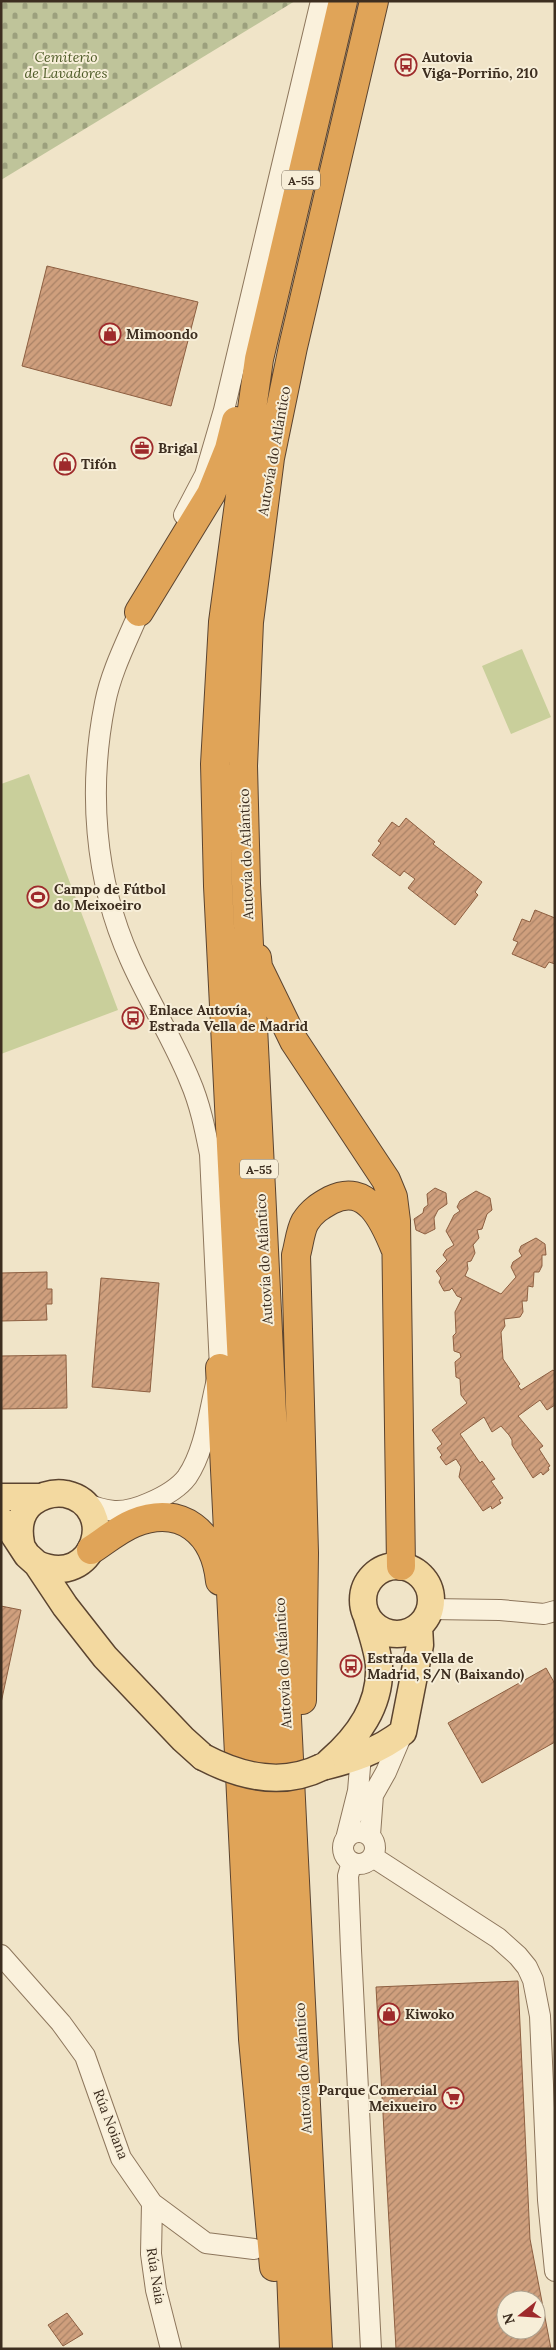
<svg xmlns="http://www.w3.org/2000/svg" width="556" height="2350" viewBox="0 0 556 2350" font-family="Lora,serif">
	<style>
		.green { fill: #c9cf9b }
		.cemetery { fill: url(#cemetery-stones) }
		.building { fill: url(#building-hatch); stroke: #8d5f41; fill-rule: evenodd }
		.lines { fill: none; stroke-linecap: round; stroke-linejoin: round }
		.minor-casing { stroke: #8d765c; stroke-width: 22 }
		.major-casing { stroke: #5b4430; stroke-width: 29 }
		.highway-casing { stroke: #5b4430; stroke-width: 30 }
		.minor { stroke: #faf1dc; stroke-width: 20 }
		.major { stroke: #f3d9a0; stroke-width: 26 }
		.highway { stroke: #e0a458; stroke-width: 28 }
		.major-bridge-casing { stroke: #5b4430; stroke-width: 29; stroke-linecap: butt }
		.major-bridge { stroke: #f3d9a0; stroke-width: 26 }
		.labels { text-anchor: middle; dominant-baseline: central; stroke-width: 4; stroke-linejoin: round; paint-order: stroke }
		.shield { fill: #f7eed8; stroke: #756857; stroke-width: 1 }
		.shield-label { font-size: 12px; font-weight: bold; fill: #3d2e20 }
		.park-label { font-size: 14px; font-style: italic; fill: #4d5a26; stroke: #f7eed8 }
		.poi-label { font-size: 14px; font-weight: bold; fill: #3d2e20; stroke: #f7eed8; text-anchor: start }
		.street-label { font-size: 14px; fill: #3d2e20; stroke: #f7eed8 }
	</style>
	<defs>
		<pattern id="cemetery-stones" width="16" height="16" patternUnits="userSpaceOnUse" patternTransform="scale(1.25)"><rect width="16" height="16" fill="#bfc49a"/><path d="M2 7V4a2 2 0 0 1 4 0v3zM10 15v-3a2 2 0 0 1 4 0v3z" fill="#9ca07d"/></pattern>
		<pattern id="building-hatch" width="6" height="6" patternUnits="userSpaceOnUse" patternTransform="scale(1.25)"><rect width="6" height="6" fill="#cf9f7d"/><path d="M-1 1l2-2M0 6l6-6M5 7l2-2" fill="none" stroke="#a98266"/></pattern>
	</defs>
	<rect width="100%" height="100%" fill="#f0e4c8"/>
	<path class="green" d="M522,649L551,717L511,734L482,666Z
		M29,774L118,1010L1,1054V784Z"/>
	<path class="cemetery" d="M1,1H295L1,180Z"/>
	<path class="building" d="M47,266L198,302L171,406L22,366Z
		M406,818L435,842L433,844L482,882L475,892L478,895L455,925L408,888L415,879L404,871L400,876L372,855L381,843L378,841L392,822L399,827Z
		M535,910L555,918V964L549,962L545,968L512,954L518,942L513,940L522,919L530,922Z
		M435,1188L446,1193L447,1204L438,1210L434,1218L435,1229L425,1234L416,1230L414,1219L423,1213L424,1208L428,1205L427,1194Z
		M476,1191L490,1198L492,1210L487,1214L482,1229L477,1230L479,1238L473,1245L475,1253L471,1261L467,1262L468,1269L465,1276L501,1294L516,1277L511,1267L513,1262L522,1256L519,1251L521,1246L536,1238L545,1244L546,1255H542V1266L539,1272H534L533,1287L528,1286L527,1301H522L523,1312L520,1317L504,1319L505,1326L501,1332L503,1359L520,1384L518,1386L521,1390L553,1370L555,1372V1405L547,1410L540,1400L518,1416L543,1446L539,1449L550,1466L548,1467L549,1470L543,1475L541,1472L533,1478L512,1445V1440L509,1435L501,1426L492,1432L484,1417L460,1434L480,1463L482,1461L495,1479L491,1481L503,1498L499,1500L501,1503L492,1509L491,1506L483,1511L459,1477L461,1467L456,1459L446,1465L440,1457L442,1455L437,1448L442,1444L432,1430L467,1403L461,1395L460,1379L456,1377L455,1362L461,1357L460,1353L454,1351L453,1336L456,1333L455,1312L462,1298L457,1296L452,1288L450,1290L444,1291L439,1282L441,1278L436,1271L447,1260L443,1255L446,1250L454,1245L446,1231L454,1215L460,1211L457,1207L460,1201Z
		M47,1272V1289H52V1304H46L47,1320L1,1321V1273Z
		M101,1278L159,1283L150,1392L92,1387Z
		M66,1355L67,1408L1,1409V1356Z
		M1,1606L21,1610L1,1703Z
		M546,1668L555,1684V1742L482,1783L448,1723Z
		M518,1981L530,2239L551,2349H396L376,1987ZM506,2300H536V2330H506Z
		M67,2313L83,2334L63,2346L48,2325Z"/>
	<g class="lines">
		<g class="minor-casing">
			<path id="minor" d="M184,515L205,475L224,410L321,1
				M80,1501C107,1513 122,1515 149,1503C163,1497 178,1489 187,1477C207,1448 210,1402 220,1368L210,1154C205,1129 200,1104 190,1081C173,1039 148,1000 130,959C94,879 88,788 105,703C112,667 131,634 144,600
				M430,1609L500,1610L544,1614L555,1611
				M343 1848a16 16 0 1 1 32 0a16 16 0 1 1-32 0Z
				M370,1835L373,1795L386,1772L403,1732
				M346,1839L358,1791L361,1755
				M373,1857L498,1938L518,1956L527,1967L533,1980L540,2016L548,2200L555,2271
				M352,1862L348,1876L351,1950L371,2349
				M1,1955L61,2023L85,2056L121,2158L152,2203L206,2243L254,2249
				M152,2203L151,2254L156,2290L171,2349"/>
		</g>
		<g class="major-casing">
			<path id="major" d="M1,1497H40
				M1,1520L8,1526L27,1555L37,1564L65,1606L105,1657L183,1739L203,1757
				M21,1543C18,1528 20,1512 33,1502C43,1495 54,1492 66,1494C119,1506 96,1590 37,1564
				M363 1600a34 34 0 1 1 68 0a34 34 0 1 1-68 0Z
				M329,1762C357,1738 381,1705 379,1666C378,1650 371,1632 367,1617
				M322,1767C351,1760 379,1751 403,1732L420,1645L419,1626"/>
		</g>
		<g class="highway-casing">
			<path id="highway" d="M139,612L211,494L229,449L236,421
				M257,958L258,967L294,1041L386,1180L393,1197L396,1221L401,1566
				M220,1368L253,2039L274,2267
				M91,1550C105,1541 119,1529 134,1523C182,1504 215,1533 220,1581
				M302,1700L304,1553L296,1255C299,1245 300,1231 305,1222C312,1211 320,1206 331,1200C367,1182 384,1221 395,1248
				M294,2349L288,2193L261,1745L218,886L215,764L223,622L245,459L259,359L343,1
				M318,2349L246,884L243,766L249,622L270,458L293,347L374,1"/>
		</g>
		<use href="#minor" class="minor"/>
		<use href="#major" class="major"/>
		<use href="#highway" class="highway"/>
		<g class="major-bridge-casing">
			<path id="major-bridge" d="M203,1757C241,1777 282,1787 322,1767"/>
		</g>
		<use href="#major-bridge" class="major-bridge"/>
	</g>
	<defs>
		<g id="bus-ring" transform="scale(1.125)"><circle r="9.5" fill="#f7eed8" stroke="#9e2a2b" stroke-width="1.5"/><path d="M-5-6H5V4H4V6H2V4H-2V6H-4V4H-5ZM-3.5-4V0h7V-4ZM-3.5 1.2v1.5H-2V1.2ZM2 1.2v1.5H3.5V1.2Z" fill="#9e2a2b"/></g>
		<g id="shop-ring" transform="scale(1.125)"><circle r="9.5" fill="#f7eed8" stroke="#9e2a2b" stroke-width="1.5"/><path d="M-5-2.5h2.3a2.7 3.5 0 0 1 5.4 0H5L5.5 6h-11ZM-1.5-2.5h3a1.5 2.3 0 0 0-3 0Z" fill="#9e2a2b"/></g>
		<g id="office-ring" transform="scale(1.125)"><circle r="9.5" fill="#f7eed8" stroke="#9e2a2b" stroke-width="1.5"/><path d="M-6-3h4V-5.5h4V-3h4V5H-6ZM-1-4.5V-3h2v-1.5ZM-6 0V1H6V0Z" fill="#9e2a2b"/></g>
		<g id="stadium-ring" transform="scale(1.125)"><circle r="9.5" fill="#f7eed8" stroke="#9e2a2b" stroke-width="1.5"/><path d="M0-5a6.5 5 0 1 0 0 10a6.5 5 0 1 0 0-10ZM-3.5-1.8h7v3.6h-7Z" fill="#9e2a2b"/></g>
		<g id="supermarket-ring" transform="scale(1.125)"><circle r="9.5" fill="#f7eed8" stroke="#9e2a2b" stroke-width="1.5"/><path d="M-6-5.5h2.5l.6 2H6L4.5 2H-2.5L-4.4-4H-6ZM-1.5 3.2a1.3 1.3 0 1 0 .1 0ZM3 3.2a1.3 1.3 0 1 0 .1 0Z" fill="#9e2a2b"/></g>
	</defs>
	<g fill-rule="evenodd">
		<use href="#bus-ring" x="406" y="65"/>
		<use href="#shop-ring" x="110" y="334"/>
		<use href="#office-ring" x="142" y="448"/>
		<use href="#shop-ring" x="65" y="464"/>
		<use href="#stadium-ring" x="38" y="897"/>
		<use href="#bus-ring" x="133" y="1018"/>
		<use href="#bus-ring" x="351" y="1666"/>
		<use href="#shop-ring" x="389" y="2014"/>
		<use href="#supermarket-ring" x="453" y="2098"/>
	</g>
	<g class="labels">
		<g class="shield">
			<rect x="282" y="170.5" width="38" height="19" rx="4"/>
			<rect x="240" y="1159.5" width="38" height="19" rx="4"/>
		</g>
		<g class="shield-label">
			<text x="301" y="180">A-55</text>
			<text x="259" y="1169">A-55</text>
		</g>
		<g class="park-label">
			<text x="66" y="57">Cemiterio<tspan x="66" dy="16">de Lavadores</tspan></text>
		</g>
		<g class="poi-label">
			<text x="422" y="57">Autovia<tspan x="422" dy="16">Viga-Porriño, 210</tspan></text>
			<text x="126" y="334">Mimoondo</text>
			<text x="158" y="448">Brigal</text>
			<text x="81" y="464">Tifón</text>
			<text x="54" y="889">Campo de Fútbol<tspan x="54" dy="16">do Meixoeiro</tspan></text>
			<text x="149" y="1010">Enlace Autovía,<tspan x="149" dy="16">Estrada Vella de Madrid</tspan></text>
			<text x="367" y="1658">Estrada Vella de<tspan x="367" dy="16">Madrid, S/N (Baixando)</tspan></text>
			<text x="405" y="2014">Kiwoko</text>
			<text x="437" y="2090" text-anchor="end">Parque Comercial<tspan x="437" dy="16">Meixueiro</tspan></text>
		</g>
		<g class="street-label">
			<text transform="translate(274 451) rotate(-80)">Autovía do Atlántico</text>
			<text transform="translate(246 854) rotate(-92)">Autovía do Atlántico</text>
			<text transform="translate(264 1259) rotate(-93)">Autovía do Atlántico</text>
			<text transform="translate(283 1663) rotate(-93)">Autovía do Atlántico</text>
			<text transform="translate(303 2068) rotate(-93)">Autovía do Atlántico</text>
			<text transform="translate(111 2124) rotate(69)">Rúa Noiana</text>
			<text transform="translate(156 2276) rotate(81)">Rúa Naia</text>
		</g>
	</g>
	<rect width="556" height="2350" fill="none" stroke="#3d2e20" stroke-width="5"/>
	<g transform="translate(521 2315) rotate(253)"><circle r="24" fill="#f7eed8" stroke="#ada18e"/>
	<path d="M0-4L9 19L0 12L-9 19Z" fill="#9e2a2b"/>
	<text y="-8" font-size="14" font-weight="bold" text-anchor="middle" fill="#3d2e20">N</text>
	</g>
</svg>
